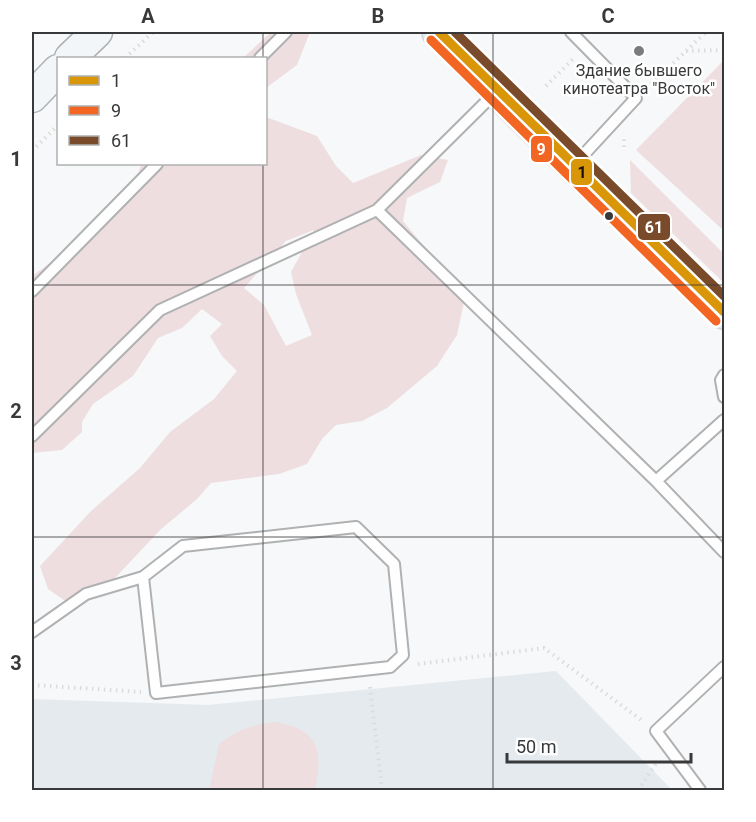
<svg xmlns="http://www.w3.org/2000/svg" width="756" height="822" viewBox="0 0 756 822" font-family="Roboto,sans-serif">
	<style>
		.built { fill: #e4eaee }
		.green { fill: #eedee0; fill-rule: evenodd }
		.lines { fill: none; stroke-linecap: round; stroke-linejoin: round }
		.service-casing { stroke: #b0b1b2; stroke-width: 14 }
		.secondary-casing { stroke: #b0b1b2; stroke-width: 33 }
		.trunk-casing { stroke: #d4d5d5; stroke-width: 36 }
		.path { stroke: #dbdcdc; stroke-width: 4; stroke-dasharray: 1.5 4.5; stroke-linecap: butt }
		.service { stroke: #fefefe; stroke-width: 10 }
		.secondary { stroke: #f3f6f8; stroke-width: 30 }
		.trunk { stroke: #e1eaee; stroke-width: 33 }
		.bus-1-casing { stroke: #fff; stroke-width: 14 }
		.bus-2-casing { stroke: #fff; stroke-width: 14 }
		.bus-3-casing { stroke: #fff; stroke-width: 14 }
		.bus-1 { stroke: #da9609; stroke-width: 9 }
		.bus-2 { stroke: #f26522; stroke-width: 9 }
		.bus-3 { stroke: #7a4b2a; stroke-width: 9 }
		.grid { fill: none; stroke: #38393a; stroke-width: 1.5; stroke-opacity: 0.55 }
		.poi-dot { fill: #7a7c7d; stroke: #fff; stroke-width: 2 }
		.bus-dot { fill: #38393a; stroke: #fff; stroke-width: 2 }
		.labels { text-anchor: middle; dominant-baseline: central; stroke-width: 5; stroke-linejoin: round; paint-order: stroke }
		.poi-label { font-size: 16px; fill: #38393a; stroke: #fff }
		.line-badge { stroke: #fff; stroke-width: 2 }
		.badge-label { font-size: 16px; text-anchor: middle; font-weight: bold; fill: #fff }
		.pale-badge-label { font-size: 16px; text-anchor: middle; font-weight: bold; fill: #111 }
		.neatline { fill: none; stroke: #38393a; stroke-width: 2 }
		.grid-label { font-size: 20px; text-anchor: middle; font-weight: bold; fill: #38393a }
	</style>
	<rect width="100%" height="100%" fill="#f6f8f9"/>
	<path class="built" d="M556,671L672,790H32V699L208,705Z"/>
	<path class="green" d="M271,32H310L297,65L266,88V58H243Z
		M724,60V231L636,150Z
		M266,117L317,136L336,166L353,183L421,155L448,160L440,182L407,198L403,221L433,257L455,276L464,302L457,335L437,366L387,408L362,421L336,425L322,439L307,464L279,474L211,483L197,499L160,530L116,577L90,600L74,607L48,589L40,566L91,511L140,468L170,432L214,399L237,371L222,356L210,336L222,324L202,309L182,328L158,338L133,376L93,404L82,422V432L62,450L32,453V276L67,251L136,181L141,164H266ZM314,230L291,272L296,294L312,335L286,346L264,305L244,288L286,241Z
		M630,160L724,254V283L631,193Z
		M276,722C320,730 323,751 315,790H209L219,744C234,731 256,723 276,722Z"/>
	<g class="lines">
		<g class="service-casing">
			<path id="service" d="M571,32L636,98L576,163
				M260,58L286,32
				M377,210L496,92
				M32,291L157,164
				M724,375L721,380L724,397
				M32,436L160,310L377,210L656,481L724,552
				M656,481L724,420
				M32,632L86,594L143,577L183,546L356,527L394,564L403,655L390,667L156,693L143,577
				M700,790L656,731L724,667"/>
		</g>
		<g class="secondary-casing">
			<path id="secondary" d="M70,58L97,32
				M32,97L58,70"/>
		</g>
		<g class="trunk-casing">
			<path id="trunk" d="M439,32L520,113L724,312"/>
		</g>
		<path class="path" d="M686,51L724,50
			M125,58L153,32
			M546,86L573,59
			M647,88L706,32
			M624,147V136
			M32,151L58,125
			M418,664L544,648L644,722
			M32,685L141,692
			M370,687L382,790
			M638,790L657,762"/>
		<use href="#service" class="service"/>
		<use href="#secondary" class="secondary"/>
		<use href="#trunk" class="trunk"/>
		<g class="bus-1-casing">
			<path id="bus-1" d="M439,32L724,312"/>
		</g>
		<g class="bus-2-casing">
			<path id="bus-2" d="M431,40L716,321"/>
		</g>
		<g class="bus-3-casing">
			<path id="bus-3" d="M455,32L724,296"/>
		</g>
		<use href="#bus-1" class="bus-1"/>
		<use href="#bus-2" class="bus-2"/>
		<use href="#bus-3" class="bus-3"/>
	</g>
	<path class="grid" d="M263,32V58M493,32V790M263,164V790M32,285H724M32,537H724"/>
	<circle class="poi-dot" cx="639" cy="51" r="6"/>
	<circle class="bus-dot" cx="609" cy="216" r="5"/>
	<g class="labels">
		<g class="poi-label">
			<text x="639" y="70">Здание бывшего<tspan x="639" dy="18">кинотеатра "Восток"</tspan></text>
		</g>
	</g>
	<g class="line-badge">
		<rect x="530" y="135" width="23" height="28" rx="6" fill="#f26522"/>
		<rect x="570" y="158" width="23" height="28" rx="6" fill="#da9609"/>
		<rect x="637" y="213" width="34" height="28" rx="6" fill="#7a4b2a"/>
	</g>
	<g class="badge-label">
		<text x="541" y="155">9</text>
		<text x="654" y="233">61</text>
	</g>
	<g class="pale-badge-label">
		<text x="582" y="178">1</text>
	</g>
	<rect width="756" height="822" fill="none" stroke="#ffffff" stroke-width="66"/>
	<rect x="57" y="57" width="210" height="108" fill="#ffffff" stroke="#afb0b0" stroke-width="1.5"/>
	<rect x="69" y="76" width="30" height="9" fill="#da9609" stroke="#afb0b0" stroke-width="1.5"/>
	<text x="111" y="87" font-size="18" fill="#38393a">1</text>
	<rect x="69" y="106" width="30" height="9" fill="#f26522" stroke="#afb0b0" stroke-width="1.5"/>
	<text x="111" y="117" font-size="18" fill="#38393a">9</text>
	<rect x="69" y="136" width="30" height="9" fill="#7a4b2a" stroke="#afb0b0" stroke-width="1.5"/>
	<text x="111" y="147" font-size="18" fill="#38393a">61</text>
	<path d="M507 753v9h184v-9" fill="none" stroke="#38393a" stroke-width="3"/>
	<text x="516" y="753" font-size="18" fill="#38393a" stroke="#ffffff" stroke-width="4.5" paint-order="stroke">50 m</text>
	<rect x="33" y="33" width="690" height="756" class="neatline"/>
	<g class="grid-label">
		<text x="148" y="23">A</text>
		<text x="378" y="23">B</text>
		<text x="608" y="23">C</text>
		<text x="16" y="166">1</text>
		<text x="16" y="418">2</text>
		<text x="16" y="670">3</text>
	</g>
</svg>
